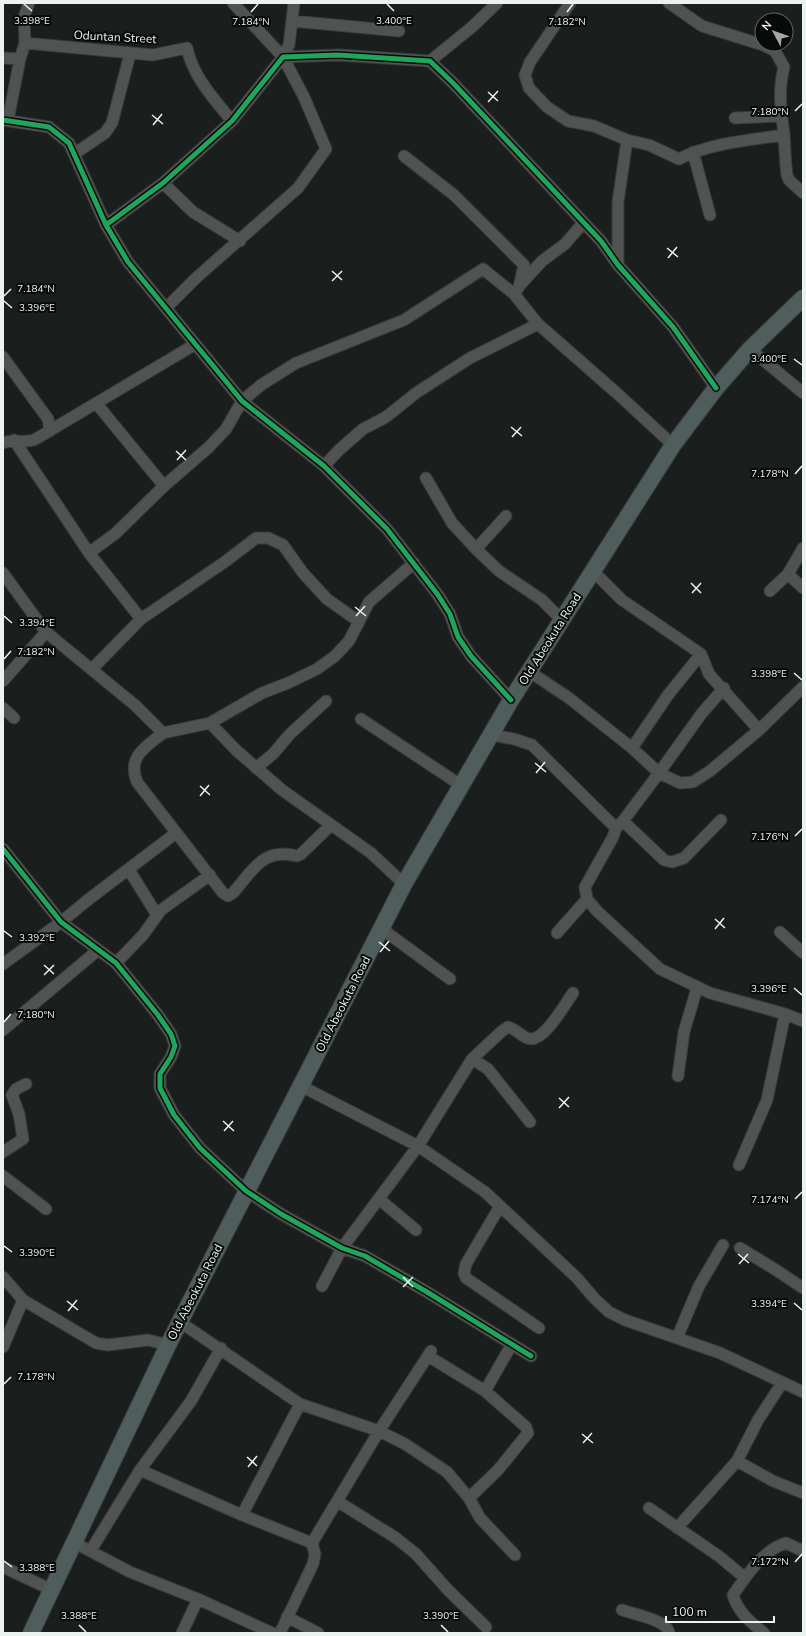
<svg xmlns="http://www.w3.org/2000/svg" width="806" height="1636" viewBox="0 0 806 1636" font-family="'Nunito Sans',sans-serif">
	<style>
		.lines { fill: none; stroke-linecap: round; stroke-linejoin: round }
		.minor-casing { stroke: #373b39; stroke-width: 13 }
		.highway-casing { stroke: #373b39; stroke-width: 18 }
		.minor { stroke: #505352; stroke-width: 11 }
		.highway { stroke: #4f5e5c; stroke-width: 16 }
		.cycleway-casing { stroke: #060a08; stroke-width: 8 }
		.cycleway { stroke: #20a55d; stroke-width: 5 }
		.ticks { fill: none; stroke: #ebf2ef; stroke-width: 1.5 }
		.labels { text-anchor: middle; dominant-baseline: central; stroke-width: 4; stroke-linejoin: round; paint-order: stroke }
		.street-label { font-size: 12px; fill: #ebf2ef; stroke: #060a08 }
		.ticks-label { font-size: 10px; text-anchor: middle; fill: #ebf2ef; stroke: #060a08; stroke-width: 4; stroke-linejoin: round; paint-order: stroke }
	</style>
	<rect width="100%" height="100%" fill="#1a1f1d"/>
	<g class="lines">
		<g class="minor-casing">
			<path id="minor" d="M570,3L530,62L525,75L529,88L547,107L568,121L594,126L627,140L649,145L679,159C711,143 749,140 784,135
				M669,3L702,26L763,45L775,51L784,67C778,90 781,111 784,134C785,148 785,161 787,175L789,180L803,193
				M292,21L399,31
				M25,43L153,55L187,48C193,77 214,99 232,121
				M283,57L289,45L294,3
				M3,58L20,59
				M430,61L472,27L497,3
				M735,118L780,116
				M3,120L49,127L69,143L106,225L128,262L242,401L324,466L387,529L438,595L450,614L458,637L471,656L511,700
				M8,120L20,59L25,43L24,17L29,3
				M693,152L710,215
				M74,154L105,133L112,123L130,54
				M404,156L454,195L524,265L519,287L514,294L538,324L620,396L673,445
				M163,183L193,212L240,241
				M106,225L163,183L232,121L283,57L338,55L430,61L453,83L601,241L618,265L673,327L716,388
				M618,265V202L627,140
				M522,283L542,261L565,244L583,223
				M166,308L196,278L298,188L326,149L304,97L283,57L233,3
				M750,349L803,393
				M3,357L48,419L50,431
				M96,403L164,486
				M14,440L89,553L141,619
				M3,443C14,439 23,443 34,440L194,345
				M324,466L339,450L363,429L386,417L416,393L470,358L538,324
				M426,478L452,523L476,549L499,571L542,600L563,621
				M476,549L506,516
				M89,553L116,533L164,486L209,447L226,429L242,401L261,385L296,363L404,320L483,269L514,294
				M593,571L622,600L701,654L709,674L759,730
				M3,573L46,632L136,706L163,733L210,723L262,693L288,683L317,669L335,656L349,641L369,602L414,563
				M788,574L803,588
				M770,591L788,574L803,548
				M92,669L141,619L226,561L256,538H268L283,545L303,573L327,599L358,621
				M530,672L569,698L632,748L659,773L680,783L693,782L710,771L759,730L803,687
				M3,681L46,632
				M724,688L702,713L659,773L623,821L616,828L613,837L585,887L587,899L597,911L660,969L710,993L785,1014L803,1021
				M3,708L14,718
				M361,719L462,786
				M210,723L237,751L282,790L371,853L404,884
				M163,733C145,747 127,757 137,782L223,893L228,896L233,893C252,871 263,847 297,856L301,854L331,825
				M492,735L514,739L532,745L616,828
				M632,748L668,695L701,654
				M256,768L273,754L290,734L326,701
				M623,821L664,860L672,862L684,858L721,820
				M3,849L61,922L116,963L158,1015L171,1034L175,1046L171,1057L160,1074V1088L174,1115L200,1148L246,1191L281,1214L342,1248L365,1256L427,1292L531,1356
				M129,870L157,915
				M382,929L450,979
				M780,932L803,953
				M557,933L587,899
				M116,963L143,935L161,910L210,875
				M3,964L61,922L89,899L176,833
				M3,1030L98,950
				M472,1059L488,1069L530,1122
				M678,1076L684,1032L697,988
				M301,1086L418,1146L485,1192L576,1277L595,1299L609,1312L625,1320L720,1353L803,1392
				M3,1152L23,1139L19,1114L12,1095L16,1089L26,1084
				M739,1165L767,1100L785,1014
				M3,1176L46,1209
				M379,1199L416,1230
				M500,1206L466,1264L464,1273L466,1278L539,1328
				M740,1248L776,1270L803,1288
				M3,1277L23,1300L96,1343L108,1345L148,1340L168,1345
				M322,1286L342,1248L418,1146L472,1059L502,1031L508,1027C516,1029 520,1035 527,1038C543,1045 564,1005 573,993
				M180,1322L300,1404L379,1431L405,1444L447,1472L469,1498L480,1518L515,1555
				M677,1338L699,1286L723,1245
				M3,1347L23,1300
				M428,1356L485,1391L526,1427L528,1433L498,1470L469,1498
				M485,1391L512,1344
				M737,1461L773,1481L803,1493
				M140,1470L242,1515L312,1543
				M337,1501L396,1538L416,1554L448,1590L486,1627
				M649,1508L720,1557L745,1578
				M242,1515L300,1404
				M677,1528L737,1461L758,1420L782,1383
				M75,1543L130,1572L198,1599L272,1633
				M91,1550L140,1470L191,1401L221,1348
				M3,1567L52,1590
				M622,1610C633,1614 668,1620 669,1633
				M287,1617L318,1633
				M182,1633L198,1599
				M280,1633L313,1564L315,1554L312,1543L379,1431L431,1351
				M764,1633C750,1622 738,1612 733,1595C746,1576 763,1550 786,1543L803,1551"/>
		</g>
		<g class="highway-casing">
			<path id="highway" d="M31,1633L168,1345L404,884L511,700L673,445L716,388L750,349L803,298"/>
		</g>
		<use href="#minor" class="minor"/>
		<use href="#highway" class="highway"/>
		<g class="cycleway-casing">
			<path id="cycleway" d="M3,120L49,127L69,143L106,225L128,262L242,401L324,466L387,529L438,595L450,614L458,637L471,656L511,700
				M106,225L163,183L232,121L283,57L338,55L430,61L453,83L601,241L618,265L673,327L716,388
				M3,849L61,922L116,963L158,1015L171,1034L175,1046L171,1057L160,1074V1088L174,1115L200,1148L246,1191L281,1214L342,1248L365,1256L427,1292L531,1356"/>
		</g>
		<use href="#cycleway" class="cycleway"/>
	</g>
	<path class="ticks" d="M24,4L32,11M387,4L394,11M251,12L258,4M567,12L573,4M488,92L498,101M488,102L498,91M795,111L802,104M152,115L163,124M153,125L162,114M667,248L678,257M668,258L677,247M332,271L342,280M332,281L342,271M4,296L11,289M4,301L12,308M794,359L802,365M511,427L522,436M512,437L521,427M176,451L186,460M177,460L186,450M795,474L802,466M691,583L701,593M692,593L701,583M355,607L366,616M4,616L12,623M356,616L365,606M4,659L11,651M794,673L802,680M535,763L546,772M536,773L545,762M200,786L210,795M200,796L209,785M795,836L802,829M715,919L725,928M715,929L724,918M4,931L12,937M379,942L390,951M380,952L389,941M44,965L54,974M44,975L54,965M794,988L802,995M4,1022L11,1014M559,1098L569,1107M559,1108L569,1097M223,1121L234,1131M224,1131L233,1121M795,1199L802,1192M4,1246L12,1252M738,1254L749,1263M739,1264L748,1254M403,1277L413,1287M403,1287L413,1277M67,1301L78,1310M794,1303L802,1310M68,1311L77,1300M4,1384L11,1377M582,1434L593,1443M583,1443L592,1433M247,1457L257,1466M248,1467L257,1456M4,1561L12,1567M795,1562L802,1554M79,1625L86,1632M441,1625L448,1632"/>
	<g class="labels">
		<g class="street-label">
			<text transform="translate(115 37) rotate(3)">Oduntan Street</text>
			<text transform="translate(550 639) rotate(-58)">Old Abeokuta Road</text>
			<text transform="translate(343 1004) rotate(-63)">Old Abeokuta Road</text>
			<text transform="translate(195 1292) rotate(-63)">Old Abeokuta Road</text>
		</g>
	</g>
	<g class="ticks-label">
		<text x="32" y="24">3.398°E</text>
		<text x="394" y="24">3.400°E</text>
		<text x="251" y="25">7.184°N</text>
		<text x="567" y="25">7.182°N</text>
		<text x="770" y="115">7.180°N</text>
		<text x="36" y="292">7.184°N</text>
		<text x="37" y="311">3.396°E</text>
		<text x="769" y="362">3.400°E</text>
		<text x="770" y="477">7.178°N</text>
		<text x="37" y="626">3.394°E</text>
		<text x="36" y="655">7.182°N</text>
		<text x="769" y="677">3.398°E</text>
		<text x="770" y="840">7.176°N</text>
		<text x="37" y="941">3.392°E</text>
		<text x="769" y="992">3.396°E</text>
		<text x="36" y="1018">7.180°N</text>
		<text x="770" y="1203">7.174°N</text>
		<text x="37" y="1256">3.390°E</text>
		<text x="769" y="1307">3.394°E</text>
		<text x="36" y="1380">7.178°N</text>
		<text x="770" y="1565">7.172°N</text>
		<text x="37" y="1571">3.388°E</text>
		<text x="79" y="1619">3.388°E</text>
		<text x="441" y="1619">3.390°E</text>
	</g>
	<rect width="806" height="1636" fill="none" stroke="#ebf2ef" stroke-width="8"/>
	<g transform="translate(774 32) rotate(311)"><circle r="19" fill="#060a08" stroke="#626764"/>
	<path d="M0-3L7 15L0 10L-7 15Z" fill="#a2a8a6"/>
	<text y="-6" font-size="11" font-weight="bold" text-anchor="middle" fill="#ebf2ef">N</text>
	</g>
	<path d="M666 1616v6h108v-6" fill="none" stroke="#ebf2ef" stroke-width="2"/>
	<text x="672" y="1616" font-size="12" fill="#ebf2ef" stroke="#060a08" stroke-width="3" paint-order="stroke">100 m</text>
</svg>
